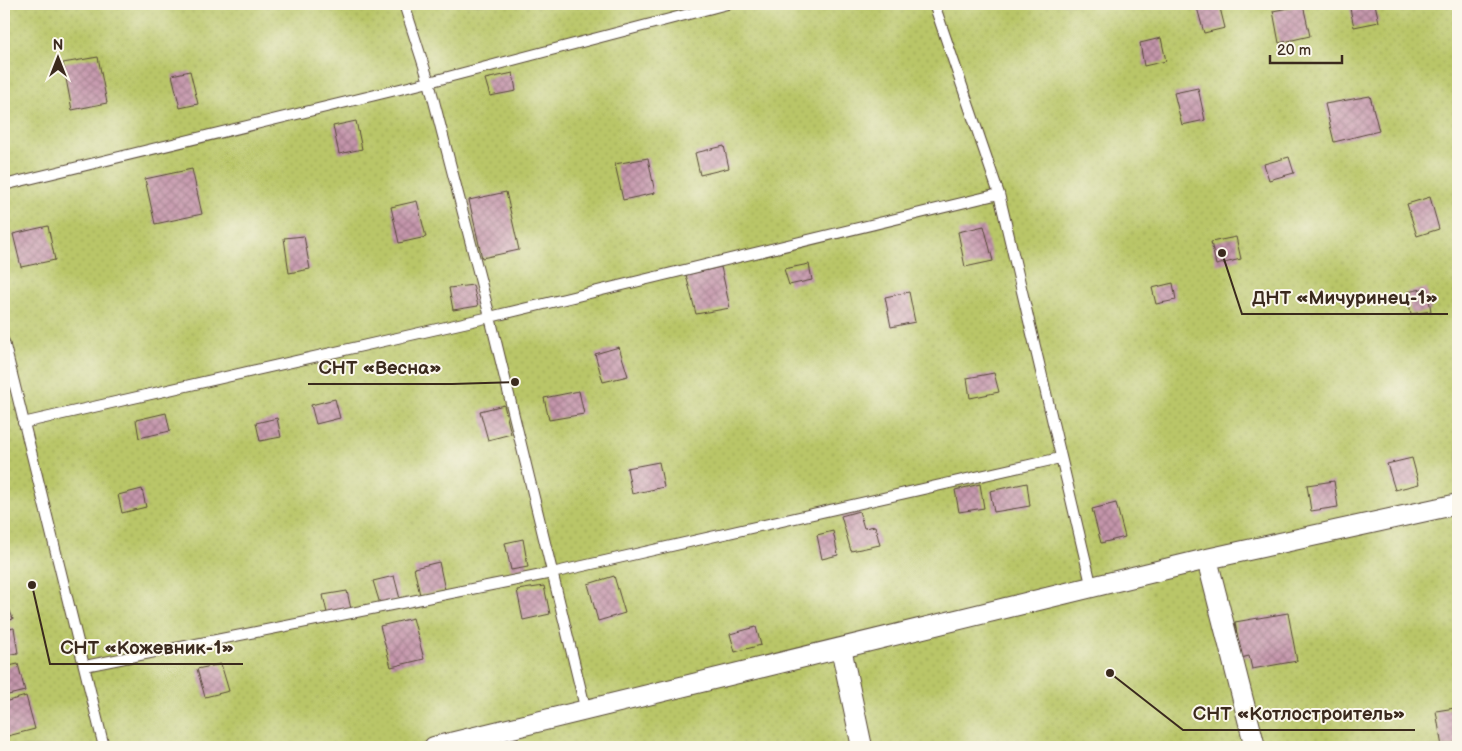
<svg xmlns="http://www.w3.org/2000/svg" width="1462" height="751" viewBox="0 0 1462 751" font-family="'Balsamiq Sans',sans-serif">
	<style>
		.garden { fill: url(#garden-dots); stroke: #7a7843 }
		.building { fill: url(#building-cross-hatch) }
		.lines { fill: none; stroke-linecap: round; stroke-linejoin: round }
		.lane-casing { stroke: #554637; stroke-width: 12 }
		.street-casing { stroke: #554637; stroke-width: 22 }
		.lane { stroke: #fff; stroke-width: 10 }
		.street { stroke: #fff; stroke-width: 20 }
		.leader { fill: none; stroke: #3b2a1e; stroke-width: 2 }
		.callout-dot { fill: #3b2a1e; stroke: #fbf7ec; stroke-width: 2 }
		.callout-label { font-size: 19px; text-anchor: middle; font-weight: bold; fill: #3b2a1e; stroke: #fbf7ec; stroke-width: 4; stroke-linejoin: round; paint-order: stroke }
	</style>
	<defs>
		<pattern id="garden-dots" width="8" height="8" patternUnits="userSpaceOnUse" patternTransform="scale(1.25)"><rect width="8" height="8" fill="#b9c668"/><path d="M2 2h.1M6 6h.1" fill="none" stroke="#a0aa5a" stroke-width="1.8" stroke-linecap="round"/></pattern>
		<pattern id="building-cross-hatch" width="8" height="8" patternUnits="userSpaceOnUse" patternTransform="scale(1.25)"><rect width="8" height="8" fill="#c495ab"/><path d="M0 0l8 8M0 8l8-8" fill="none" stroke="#a07a8b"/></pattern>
	</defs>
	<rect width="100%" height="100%" fill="#fbf7ec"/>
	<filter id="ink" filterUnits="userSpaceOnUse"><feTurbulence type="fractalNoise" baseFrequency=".02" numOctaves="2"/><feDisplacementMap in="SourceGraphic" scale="10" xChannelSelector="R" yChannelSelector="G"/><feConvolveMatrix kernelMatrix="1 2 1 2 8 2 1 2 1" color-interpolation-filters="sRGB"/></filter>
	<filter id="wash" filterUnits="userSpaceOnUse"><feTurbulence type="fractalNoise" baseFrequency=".0096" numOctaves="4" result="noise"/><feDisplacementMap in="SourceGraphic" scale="20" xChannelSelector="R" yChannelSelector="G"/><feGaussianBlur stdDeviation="1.12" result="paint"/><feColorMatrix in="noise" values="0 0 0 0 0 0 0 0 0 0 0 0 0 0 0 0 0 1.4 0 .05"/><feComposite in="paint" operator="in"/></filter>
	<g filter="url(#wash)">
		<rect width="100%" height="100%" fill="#ebe4c4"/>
		<path class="garden" d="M4,4H1458V747H4Z"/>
		<g id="blocks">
			<path class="building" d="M1196,4H1219L1225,28L1204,33Z
				M1349,4H1375L1379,22L1354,27Z
				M1303,5L1310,36L1279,43L1273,11Z
				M1161,38L1166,61L1144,66L1140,43Z
				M98,57L107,103L72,110L63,63Z
				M190,71L198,104L180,108L172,75Z
				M513,73L516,91L490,96L485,79Z
				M1198,88L1205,120L1182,125L1174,93Z
				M1370,96L1379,131L1334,142L1325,104Z
				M356,121L362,149L339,154L333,126Z
				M724,146L729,168L700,175L695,153Z
				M1289,157L1294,173L1269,180L1264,164Z
				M648,158L655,193L623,200L615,164Z
				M192,169L202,214L155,224L145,179Z
				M506,192L519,250L482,258L469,200Z
				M1430,197L1439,229L1417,236L1407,204Z
				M417,201L426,237L399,243L391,207Z
				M48,226L55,260L21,267L13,234Z
				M984,226L993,261L965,267L958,232Z
				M304,236L310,269L289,273L284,238Z
				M1236,237L1241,259L1216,265L1211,242Z
				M809,264L812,280L789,285L784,269Z
				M721,267L730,308L696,314L686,275Z
				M1173,283L1176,300L1156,304L1152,288Z
				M473,285L478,306L453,310L449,288Z
				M1427,288L1431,311L1411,314L1407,292Z
				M909,292L915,322L891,327L885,297Z
				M619,347L628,376L603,382L595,354Z
				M994,373L999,392L970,398L967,378Z
				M579,391L584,414L549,420L544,398Z
				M335,399L340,418L316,424L311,405Z
				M504,405L511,434L488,440L480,411Z
				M166,413L170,431L139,438L136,420Z
				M277,418L281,437L260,441L256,423Z
				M1412,458L1419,484L1395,490L1387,464Z
				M659,462L664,487L632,494L627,468Z
				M1334,481L1338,507L1311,511L1307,485Z
				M1027,483L1030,506L994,512L990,491Z
				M980,484L984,508L959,512L955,490Z
				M142,489L146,507L122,513L118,495Z
				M1116,503L1125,537L1101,543L1092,509Z
				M859,511L864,528L875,526L880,545L851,551L841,516Z
				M833,531L838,555L822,559L817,535Z
				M523,539L528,567L511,570L505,543Z
				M439,562L445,590L420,595L414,568Z
				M394,576L400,599L380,604L373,581Z
				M614,576L625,613L598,621L588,584Z
				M544,586L550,614L523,620L517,590Z
				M347,591L351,609L327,613L323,595Z
				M4,595L13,619L4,622Z
				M1288,613L1297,661L1252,669L1249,656L1241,658L1235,622Z
				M413,618L424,659L391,667L380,626Z
				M756,627L761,645L735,652L730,634Z
				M14,628L18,653L4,655V630Z
				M18,664L25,691L4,696V667Z
				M221,664L229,691L205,697L197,669Z
				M26,696L35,729L4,737V702Z
				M1455,708L1458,723V745L1442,747L1436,711Z"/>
		</g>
	</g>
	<g filter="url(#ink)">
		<use href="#blocks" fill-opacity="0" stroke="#554637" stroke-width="1"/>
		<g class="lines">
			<g class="lane-casing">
				<path id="lane" d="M404,4L429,82L490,317L586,711
					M934,4L999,194L1092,588
					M4,185L429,82L727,4
					M4,342L104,747
					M23,423L490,317L999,194
					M85,666L552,573L1060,458"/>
			</g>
			<g class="street-casing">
				<path id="street" d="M1207,559L1255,747
					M841,648L862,747
					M434,747L1207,559L1458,504"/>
			</g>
			<use href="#lane" class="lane"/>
			<use href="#street" class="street"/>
		</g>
	</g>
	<path class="leader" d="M1222 253L1242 314H1448M515 382L452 384H308M32 585L50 664H243M1110 673L1183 730H1415"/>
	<g class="callout-dot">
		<circle cx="1222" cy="253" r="5"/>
		<circle cx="515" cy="382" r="5"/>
		<circle cx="32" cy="585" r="5"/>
		<circle cx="1110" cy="673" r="5"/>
	</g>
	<g class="callout-label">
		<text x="1345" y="304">ДНТ «Мичуринец-1»</text>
		<text x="380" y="374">СНТ «Весна»</text>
		<text x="147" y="654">СНТ «Кожевник-1»</text>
		<text x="1299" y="720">СНТ «Котлостроитель»</text>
	</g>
	<rect width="1462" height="751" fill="none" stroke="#fbf7ec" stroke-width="20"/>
	<g transform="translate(58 58)" stroke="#fbf7ec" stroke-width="4" paint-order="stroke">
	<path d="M0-4L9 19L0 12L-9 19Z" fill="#3b2a1e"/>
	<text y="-8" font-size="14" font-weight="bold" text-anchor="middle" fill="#3b2a1e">N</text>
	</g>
	<path d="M1270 55v8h72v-8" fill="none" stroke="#3b2a1e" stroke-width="2.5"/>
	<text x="1277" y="55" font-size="15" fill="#3b2a1e" stroke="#fbf7ec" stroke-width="4" paint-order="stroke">20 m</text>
</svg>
